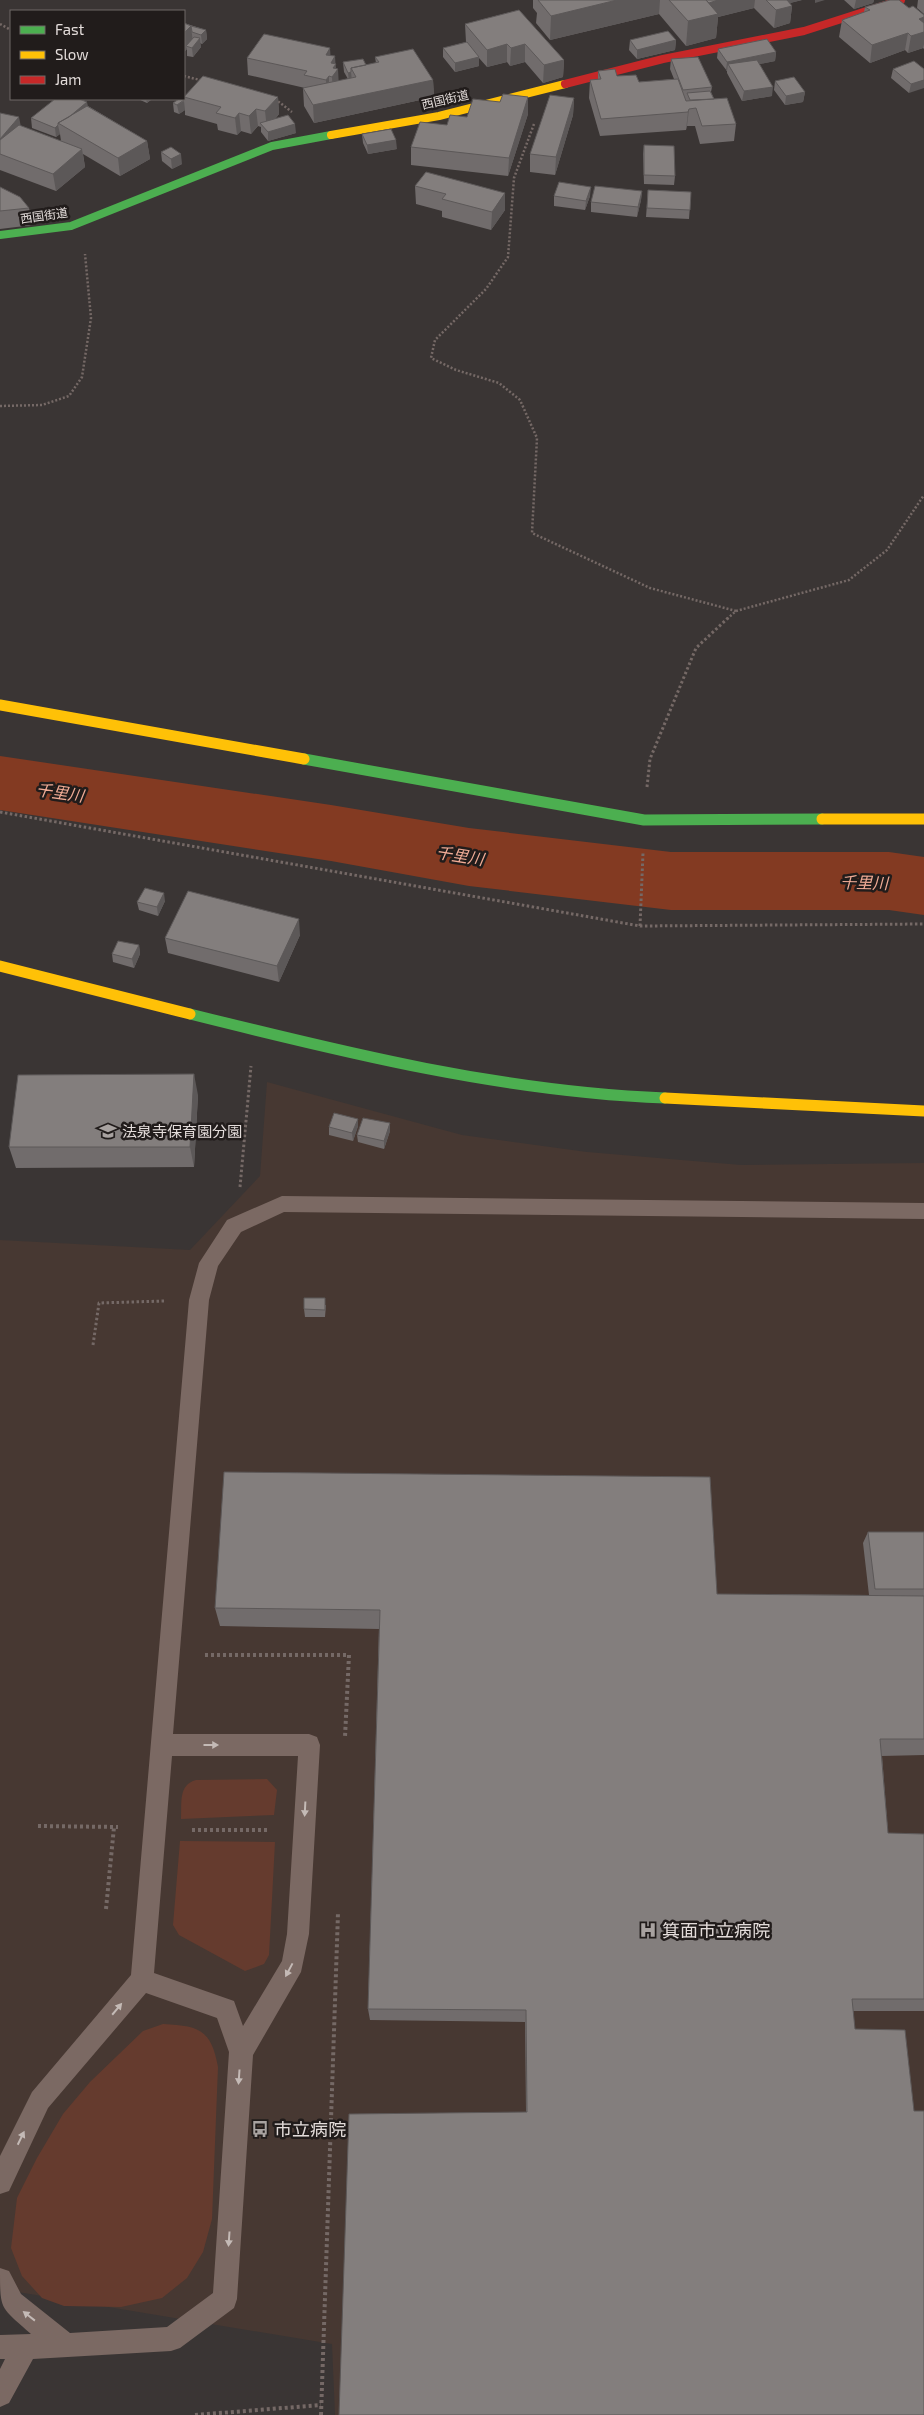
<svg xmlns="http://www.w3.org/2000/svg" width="924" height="2415" viewBox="0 0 924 2415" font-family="'Exo 2','Noto Sans JP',sans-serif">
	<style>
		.built { fill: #473832 }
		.green { fill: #653b2e }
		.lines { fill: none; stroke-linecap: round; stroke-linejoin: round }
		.river { fill: #833a22; fill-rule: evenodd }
		.path-far2 { stroke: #756966; stroke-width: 2.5; stroke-dasharray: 2 2; stroke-linecap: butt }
		.path-far1 { stroke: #756966; stroke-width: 3; stroke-dasharray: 2.5 2.5; stroke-linecap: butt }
		.path { stroke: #756966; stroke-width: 4; stroke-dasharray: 3 3; stroke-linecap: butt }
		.lane { fill: #7b6963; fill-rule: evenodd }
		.fast-far1 { stroke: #4caf50; stroke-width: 8 }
		.fast { stroke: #4caf50; stroke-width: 11 }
		.slow-far1 { stroke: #ffc107; stroke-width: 8 }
		.slow { stroke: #ffc107; stroke-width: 11 }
		.jam { stroke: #c62828; stroke-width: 8 }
		.wall { fill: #716c6c }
		.shaded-wall { fill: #5c5858 }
		.building { fill: #837e7d; stroke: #5c5858 }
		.oneway { fill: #c4bab6 }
		.labels { text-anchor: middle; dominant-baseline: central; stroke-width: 5; stroke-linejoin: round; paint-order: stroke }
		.far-street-label { font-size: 12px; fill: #e3dcda; stroke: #211c1b }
		.poi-label { font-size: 15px; fill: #e3dcda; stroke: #211c1b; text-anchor: start }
		.water-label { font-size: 16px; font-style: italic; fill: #f1ac96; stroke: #211c1b }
		.near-poi-label { font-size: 18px; fill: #e3dcda; stroke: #211c1b; text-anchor: start }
	</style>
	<rect width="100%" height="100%" fill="#3a3534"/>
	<path class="built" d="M267,1082L462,1135L587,1152L741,1165L924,1163V2415H335L332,2344L0,2289V1240L190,1250L260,1176Z"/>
	<path class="green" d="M267,1779L277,1790L274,1815L181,1819C182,1803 178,1785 196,1780Z
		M180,1841L275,1842L269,1955L264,1964L245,1971L179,1935L173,1925Z
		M163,2024C199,2026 211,2029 218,2067L212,2219L203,2252L187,2278L162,2298L121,2307L64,2306L42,2298L22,2276L11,2248L17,2198L37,2158L63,2114L90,2082L143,2031Z"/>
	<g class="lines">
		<path class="river" d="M0,756L331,805L469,828L671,852H889L924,857V915L889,910H671L469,886L331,861L0,810Z"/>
		<path class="path-far2" d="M0,24L11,30
			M184,76L204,81
			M275,99L292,112
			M534,124L514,178L508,257L486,289L435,340L431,358L456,370L499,383L520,400L537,438L532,533L650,588L736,611
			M0,406L42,405L69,396L82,377L91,318L85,254
			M727,619L736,611L849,580L887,550L924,495"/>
		<path class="path-far1" d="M647,787L650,759L696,648L728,618
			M0,812L640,926L924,924
			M640,926L643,853
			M240,1187L251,1066
			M93,1345L99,1303L164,1301"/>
		<path class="path" d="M205,1655H349L345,1737
			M38,1826L118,1827
			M192,1830H268
			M106,1909L114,1827
			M195,2415L321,2405
			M321,2415L338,1913"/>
		<path class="lane" d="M282,1196L924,1203V1219L284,1212L241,1232L218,1266L209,1300L173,1734H309L317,1737L320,1745L309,1934L301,1972L253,2055L237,2299L234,2308L180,2348L171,2351L33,2359L9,2403L0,2407V2369L5,2359H0V2335L31,2334C0,2306 0,2312 0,2268L9,2271L21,2294L70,2333L167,2327L213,2293L229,2052L217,2018L146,1993L48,2108L9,2191L0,2194V2156L32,2092L131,1975L189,1300L199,1263L227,1220ZM172,1756H298L287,1934L282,1961L243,2026L234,2001L154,1973Z"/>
		<path class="fast-far1" d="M0,235L71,226L272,146L331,135"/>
		<path class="fast" d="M304,759L644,820L822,819
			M190,1014C346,1053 504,1092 665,1098"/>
		<path class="slow-far1" d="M331,135L439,116L565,84"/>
		<path class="slow" d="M0,705L304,759
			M822,819H924
			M0,966L190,1014
			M665,1098L924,1111"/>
		<path class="jam" d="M565,84L663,59L804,31L901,0"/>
	</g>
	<path class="wall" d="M533,0H802L790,3L792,6L790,23L774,28L754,8L718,17L716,38L686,46L659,14L550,40L536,23L537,13L533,8Z
		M844,0H874L873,3L854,9Z
		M918,0H924V14L917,8Z
		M865,7L909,8L924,15V49L923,48L908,53L905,50L870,63L839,37L842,20L864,12Z
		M519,10L564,60L563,77L543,83L525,62L510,66L507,62L487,67L479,58V66L455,72L443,57V48L466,42L465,24Z
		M184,23L206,30L207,39L202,44L200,43L201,47L193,57L187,56V49L184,52Z
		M630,40H676L675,50L637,59L629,50Z
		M718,49L776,52L775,61L759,64L772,96L742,101L727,73V71L717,58Z
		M331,56L335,64L338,81L348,79L344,72L343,62L366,65L376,63L375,57L433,80L434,97L314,123L304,106L303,88H305L248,75L247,58Z
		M671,59L712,87L711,92L714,99L736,124L734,141L700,144L695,126H687L686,130L600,136L589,98L590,80H598V71L639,82L674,79L670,69Z
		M893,69H924L909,93L891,78Z
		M775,81L805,92L803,102L785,105L774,90Z
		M184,97H278L279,114L276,118L296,133L268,141L261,132V127L258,126L251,134L241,131L237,135L218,130L217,124L185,115V110L179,114L174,112L173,103L184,100Z
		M528,97V114L508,176L411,165V147L447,125L467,117L500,102Z
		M574,98L573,115L555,175L530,172V154Z
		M138,99H152L147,103Z
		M88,106L147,141L150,159L120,176L83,154L85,167L56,191L0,170V113L21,126L61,141L60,134L56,137L32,128L31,118Z
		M362,134L397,149L368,154L363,143Z
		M644,145L675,176L674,185L644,184L643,154Z
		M161,152L182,164L172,169L162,161Z
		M426,172L505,210L491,230L442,217V211L416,204L415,186Z
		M0,187L29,208L33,225L0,229Z
		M648,190L691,192L689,219L646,217Z
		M642,191L641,200L637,217L591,212V202Z
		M554,196H590L585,210L554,206Z
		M165,901L158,916L139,910L137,902Z
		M300,935L279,982L168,953L165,938Z
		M139,945L140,954L134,968L113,962L112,954Z
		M198,1095L194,1167L16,1168L9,1147Z
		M358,1119V1126L353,1141L329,1135V1127Z
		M390,1131L384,1149L358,1142L357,1135Z
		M326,1305L325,1317H305L304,1309Z
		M868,1532H924V1755L882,1756L888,1833L924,1834V2011H853L526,2112L525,2022L370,2020L368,2009L379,1629L220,1626L215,1608L717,1594L869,1595L863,1543Z"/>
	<path class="shaded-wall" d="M617,0H660L659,14L550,40L551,16Z
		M718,0H755L754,8L718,17L716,38L686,46L688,21L709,3Z
		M783,0H802L782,5Z
		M815,0H825L815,3Z
		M856,0H874L873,3L854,9Z
		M792,6L790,23L774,28L776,10Z
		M924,17V44L923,48L908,53L911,36L919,19Z
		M191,26L193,43L186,46L187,49L184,52V33Z
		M206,30L207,39L202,44L201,35Z
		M908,33L905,50L870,63L872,45Z
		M200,38L201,47L193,57L192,48Z
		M676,40L675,50L637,59V50Z
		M507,44V62L487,67V50Z
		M525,44V62L510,66L511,48Z
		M330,48L331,62L335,56L336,72L338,69L339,87L333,95L332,77L326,55Z
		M776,52L775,61L731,70L728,64L727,71H726L727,62Z
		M479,57V66L455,72V63Z
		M564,60L563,77L543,83L544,65Z
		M351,72L352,81L349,82L348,73Z
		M329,76V94L327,98L326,80Z
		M433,80L434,97L314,123L313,105Z
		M924,80V88L909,93L911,84Z
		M773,87L772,96L742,101L744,91Z
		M805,92L803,102L785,105L786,96Z
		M278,97L279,114L267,129L265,111Z
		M528,97V114L508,176L509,158Z
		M574,98L573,115L555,175L556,157Z
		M146,99H152L147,103Z
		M184,101L185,110L179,114L177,105Z
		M87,102L89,111L60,124Z
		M256,109L258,126L251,134L249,116Z
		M689,109L687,126L686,130L688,112Z
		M239,113L241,131L237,135L235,118Z
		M19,117L21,127L0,151V139Z
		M295,124L296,133L268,141V132Z
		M58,125L60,134L56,137L55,128Z
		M396,140L397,149L368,154L367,145Z
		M147,141L150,159L120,176L118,158Z
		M82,149L85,167L56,191L53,174Z
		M181,154L182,164L172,169L171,159Z
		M591,187L590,196L585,210L586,201Z
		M642,191L641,200L637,217L638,207Z
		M505,193V210L491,230L492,212Z
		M164,893L165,901L158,916L157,907Z
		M299,919L300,935L279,982L277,966Z
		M139,945L140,954L134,968L132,959Z
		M194,1074L198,1095L194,1167L190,1147Z
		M358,1119V1126L353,1141L352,1133Z
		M390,1123V1131L384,1149V1141Z"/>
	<path class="building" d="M538,0H617L551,16Z
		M669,0H706L718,14L688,21Z
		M706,0H718L709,3Z
		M766,0H787L792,6L776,10Z
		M890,0H899L909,8L913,6L924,15V17L919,19L924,23V32L911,36L908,33L872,45L842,20L870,10L865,7Z
		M519,10L564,60L544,65L525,44L511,48L507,44L487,50L465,24Z
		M184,23L191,26L184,33Z
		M191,26L206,30L201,35L192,32Z
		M668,31L676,40L637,50L630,40Z
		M264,34L330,48L326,55L335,56L331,63L336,64L333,68L338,69L332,77L329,76L326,80L304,75L307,71L247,58Z
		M194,37L200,38L192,48L186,46Z
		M767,39L776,52L727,62L718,49Z
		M467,42L479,57L455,63L443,48Z
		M413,49L433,80L313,105L303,88L356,77L351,68L379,62L375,57Z
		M698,57L712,87L683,90L671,59Z
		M363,59L366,65L351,68V72L348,73L343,62Z
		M757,60L773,87L744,91L728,64Z
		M914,61L924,69V80L911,84L893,69Z
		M615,69L617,76L636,75L639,82L678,79L686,101L727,98L736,124L702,126L696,108L689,109L688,112L601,119L590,80L601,79L598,71Z
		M203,76L278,97L265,111L256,109L249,116L239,113L235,118L216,113L221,107L184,97Z
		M794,77L805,92L786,96L775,81Z
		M710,91L714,99L690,100L687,93Z
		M503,94L528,97L509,158L411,147L420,122L447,125L450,115L467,117L473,99L500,102Z
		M550,95L574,98L556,157L530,154Z
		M55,99H79L87,102L69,117L58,123V125L55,128L31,118Z
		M179,99L184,100L177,105L173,103Z
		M87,106L147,141L118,158L58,123Z
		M0,113L19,117L0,139Z
		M288,115L295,124L268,132L260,123Z
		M19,125L82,149L53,174L0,154V140Z
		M391,129L396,140L367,145L362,134Z
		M644,145L674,146L675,176L644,175Z
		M171,147L181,154L171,159L161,152Z
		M426,172L505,193L492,212L442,199L446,194L415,186Z
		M559,182L591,187L586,201L554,196Z
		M595,186L642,191L638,207L591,202Z
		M0,187L20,197L29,208L0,211Z
		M648,190L691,192L690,210L647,208Z
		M145,888L164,893L157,907L137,902Z
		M188,891L299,919L277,966L165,938Z
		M118,941L139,945L132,959L112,954Z
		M194,1074L190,1147H9L18,1075Z
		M334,1113L358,1119L352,1133L329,1127Z
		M363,1118L390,1123L384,1141L357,1135Z
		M304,1298H325V1310L304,1309Z
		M224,1472L710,1477L717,1594L924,1596V1739H880L888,1833L924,1834V1999H852L855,2029L905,2030L914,2111H924V2415H339L349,2114L527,2112L526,2010L368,2009L380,1610L215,1608Z
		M868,1532H924V1589H875Z"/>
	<defs><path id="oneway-solid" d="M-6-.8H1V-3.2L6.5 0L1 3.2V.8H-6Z" transform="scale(1.25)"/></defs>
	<g class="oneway">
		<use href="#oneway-solid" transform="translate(211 1745)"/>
		<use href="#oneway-solid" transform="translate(305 1809) rotate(93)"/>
		<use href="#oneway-solid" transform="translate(289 1970) rotate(118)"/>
		<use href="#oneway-solid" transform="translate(117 2009) rotate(-50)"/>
		<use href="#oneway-solid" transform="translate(239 2077) rotate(94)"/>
		<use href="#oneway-solid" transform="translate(21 2138) rotate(-64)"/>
		<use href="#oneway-solid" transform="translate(229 2239) rotate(94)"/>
		<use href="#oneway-solid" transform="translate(29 2316) rotate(-142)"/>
	</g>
	<defs>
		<g id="school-bare" transform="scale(1.35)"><path d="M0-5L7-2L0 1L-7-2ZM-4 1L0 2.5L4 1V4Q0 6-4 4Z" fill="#a8a2a0" stroke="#211c1b" stroke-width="2.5" paint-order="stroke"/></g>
		<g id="hospital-bare" transform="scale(1.35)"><path d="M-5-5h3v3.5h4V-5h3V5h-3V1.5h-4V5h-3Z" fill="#a8a2a0" stroke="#211c1b" stroke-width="2.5" paint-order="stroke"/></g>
		<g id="bus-bare" transform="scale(1.35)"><path d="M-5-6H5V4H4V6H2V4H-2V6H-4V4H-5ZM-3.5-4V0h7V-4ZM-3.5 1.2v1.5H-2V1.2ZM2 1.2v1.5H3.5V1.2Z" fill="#a8a2a0" stroke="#211c1b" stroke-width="2.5" paint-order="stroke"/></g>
	</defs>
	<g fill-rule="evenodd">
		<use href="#school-bare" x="108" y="1131"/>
		<use href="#hospital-bare" x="648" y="1930"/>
		<use href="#bus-bare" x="260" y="2129"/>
	</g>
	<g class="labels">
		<g class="far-street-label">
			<text transform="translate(445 99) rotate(-13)">西国街道</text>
			<text transform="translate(44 215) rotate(-8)">西国街道</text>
		</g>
		<g class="poi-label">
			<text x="122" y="1131">法泉寺保育園分園</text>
		</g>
		<g class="water-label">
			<text transform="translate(60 792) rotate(8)">千里川</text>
			<text transform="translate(460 855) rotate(9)">千里川</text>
			<text transform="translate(864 882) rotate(1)">千里川</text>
		</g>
		<g class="near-poi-label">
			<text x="662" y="1930">箕面市立病院</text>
			<text x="274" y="2129">市立病院</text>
		</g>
	</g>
	<rect x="10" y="10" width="175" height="90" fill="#211c1b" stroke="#6f6967"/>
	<rect x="20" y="26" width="25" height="8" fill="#4caf50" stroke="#6f6967"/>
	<text x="55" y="35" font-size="15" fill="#e3dcda">Fast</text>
	<rect x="20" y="51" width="25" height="8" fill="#ffc107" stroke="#6f6967"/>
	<text x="55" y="60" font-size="15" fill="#e3dcda">Slow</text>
	<rect x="20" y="76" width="25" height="8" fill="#c62828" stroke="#6f6967"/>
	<text x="55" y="85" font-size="15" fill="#e3dcda">Jam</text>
</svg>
